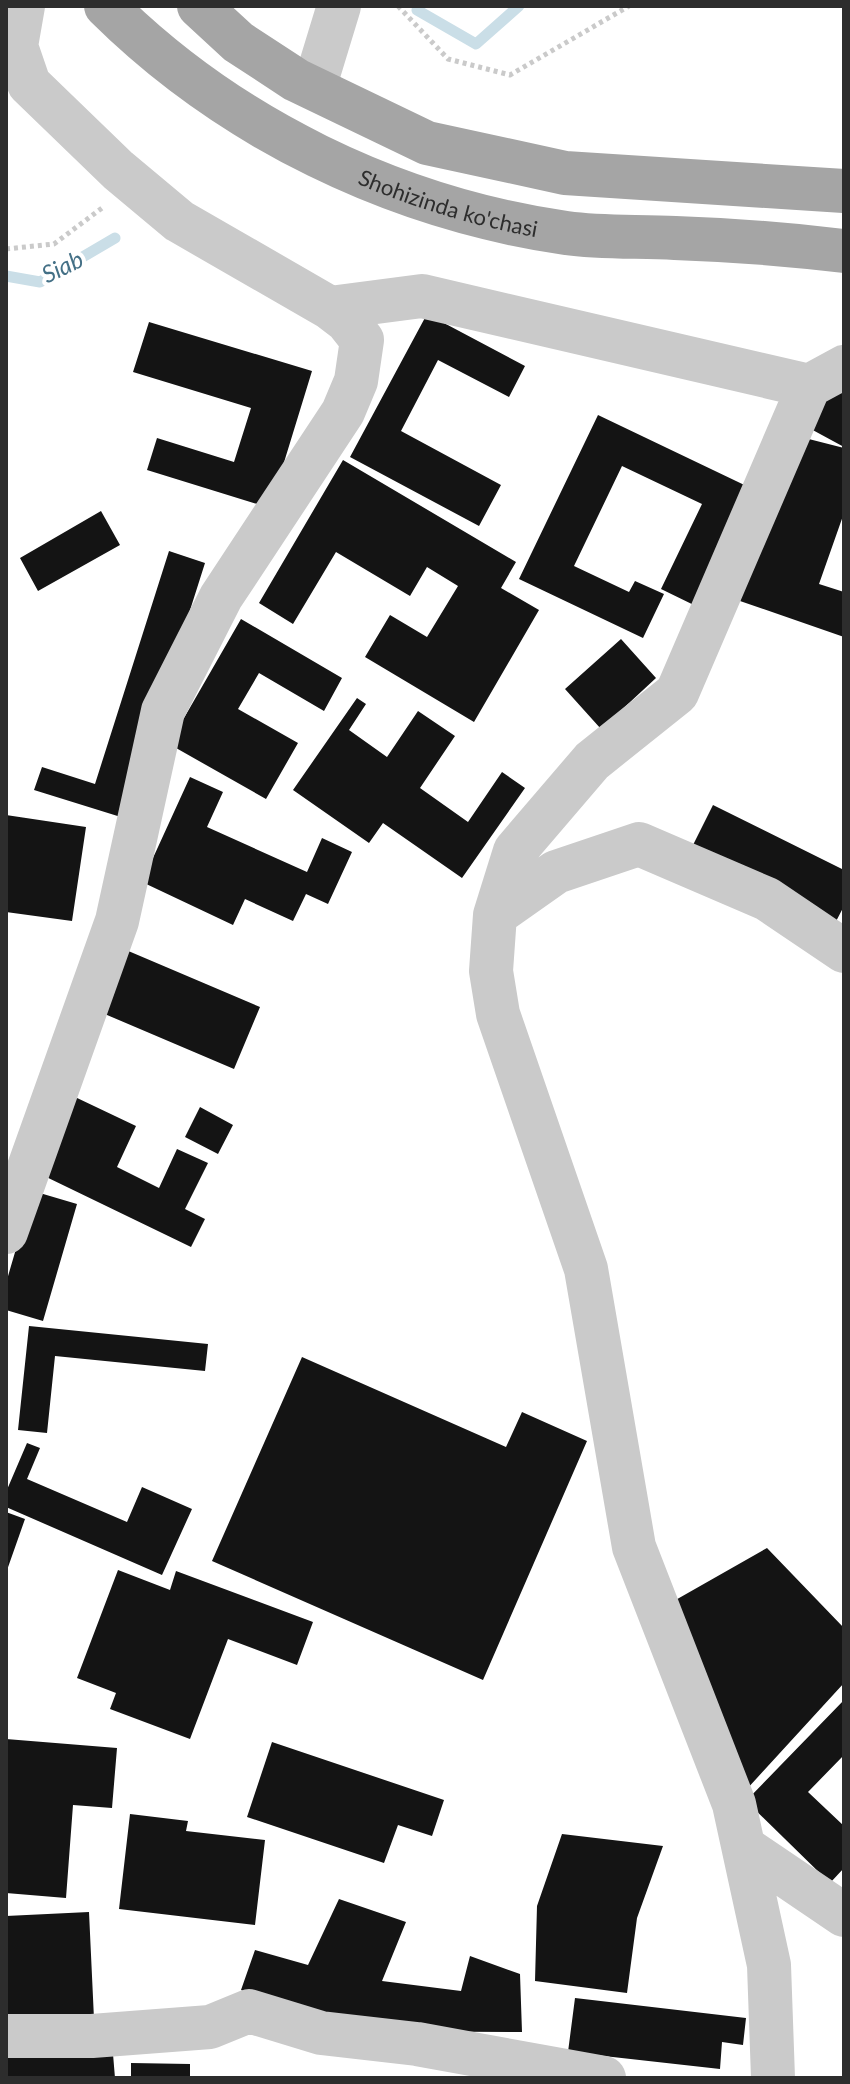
<svg xmlns="http://www.w3.org/2000/svg" width="850" height="2084" viewBox="0 0 850 2084" font-family="Lato,sans-serif">
	<style>
		.lines { fill: none; stroke-linecap: round; stroke-linejoin: round }
		.stream { stroke: #cadee7; stroke-width: 11 }
		.building { fill: #141414 }
		.path { stroke: #cacaca; stroke-width: 5; stroke-dasharray: 4 4; stroke-linecap: butt }
		.minor { stroke: #cacaca; stroke-width: 44 }
		.major { stroke: #a5a5a5; stroke-width: 44 }
		.labels { text-anchor: middle; dominant-baseline: central; stroke-width: 8; stroke-linejoin: round; paint-order: stroke }
		.street-label { font-size: 22px; fill: #2d2d2d; stroke: #fff }
		.water-label { font-size: 24px; font-style: italic; fill: #447086; stroke: #fff }
	</style>
	<rect width="100%" height="100%" fill="#fff"/>
	<g class="lines">
		<path class="stream" d="M417,10L476,44L519,6
			M6,276L40,282L115,238"/>
	</g>
	<path class="building" d="M427,314L525,366L509,397L438,360L401,431L501,485L479,526L350,457Z
		M149,322L312,371L270,508L147,470L157,438L234,462L251,408L133,372Z
		M837,375L844,379V447L809,428Z
		M598,415L759,492L702,609L661,589L702,504L622,466L574,566L629,592L635,581L664,594L643,638L519,579Z
		M797,436L844,448V513L819,584L844,592V637L740,601Z
		M343,460L516,562L501,588L539,610L474,722L365,657L390,615L427,637L458,586L427,567L410,596L336,552L293,624L259,603Z
		M101,511L120,545L38,591L20,558Z
		M169,551L205,563L124,818L34,790L42,767L95,784Z
		M241,619L342,678L324,711L259,673L238,709L298,743L266,799L169,744Z
		M621,639L656,678L601,729L565,689Z
		M357,698L366,704L349,730L387,757L418,711L455,736L420,788L468,822L502,772L525,788L462,878L383,823L369,843L293,790Z
		M190,777L223,792L207,827L307,872L322,838L352,852L328,904L306,894L293,921L245,899L233,925L142,882Z
		M713,805L844,870V906L831,931L691,849Z
		M6,815L86,827L72,921L6,912Z
		M126,950L260,1007L234,1069L100,1012Z
		M75,1097L136,1126L117,1167L159,1188L177,1149L208,1163L185,1209L205,1219L191,1247L38,1173Z
		M200,1107L233,1125L218,1154L185,1137Z
		M33,1191L77,1204L43,1321L6,1310V1283Z
		M29,1326L208,1344L205,1371L55,1356L47,1433L18,1430Z
		M302,1357L506,1447L522,1412L587,1441L483,1680L212,1561Z
		M27,1443L40,1448L27,1479L127,1522L142,1487L192,1509L162,1575L6,1507V1492Z
		M6,1512L25,1519L6,1573Z
		M767,1548L844,1628V1683L746,1790L665,1606Z
		M118,1570L170,1590L176,1571L313,1622L297,1665L228,1639L190,1739L110,1709L116,1693L77,1678Z
		M844,1700V1755L808,1792L844,1826V1868L830,1883L746,1801Z
		M6,1739L117,1748L112,1808L73,1805L66,1898L6,1893Z
		M272,1742L444,1800L432,1836L398,1825L384,1863L247,1817Z
		M130,1814L188,1821L186,1831L265,1840L255,1925L119,1909Z
		M562,1834L663,1846L637,1918L627,1993L535,1981L537,1906Z
		M339,1899L406,1922L382,1981L461,1991L470,1956L520,1974L522,2032L340,2031L241,1990L255,1950L308,1965Z
		M89,1912L94,2019L6,2023V1916Z
		M575,1998L746,2018L743,2045L722,2042L720,2069L568,2052Z
		M112,2042L115,2078H6V2053Z
		M131,2063L190,2064V2078H131Z"/>
	<g class="lines">
		<path class="path" d="M398,6L448,59L510,75L629,6
			M6,249L54,244L102,208"/>
		<path class="minor" d="M314,88L339,6
			M330,308L422,296L809,386L677,693L592,761L515,851L495,915L491,971L498,1014L586,1269L634,1547L734,1804L769,1965L773,2078
			M809,386L844,367
			M495,915L556,872L639,844L767,899L844,951
			M6,1232L117,921L163,711L221,597L343,412L356,381L362,340L347,321L330,308L179,221L118,170L29,84L16,46L23,6
			M745,1848L844,1915
			M6,2036H92L210,2027L249,2011L321,2033L417,2044L604,2078"/>
		<g class="major">
			<path id="s1" d="M106,6C229,128 394,208 566,233C601,238 639,236 675,238C732,240 787,244 844,251"/>
			<path d="M199,6L238,42L296,80L427,143L565,173L844,191"/>
		</g>
	</g>
	<g class="labels">
		<g class="street-label">
			<text stroke="none"><textPath href="#s1" startOffset="400">Shohizinda ko'chasi</textPath></text>
		</g>
		<g class="water-label">
			<text transform="translate(62 266) rotate(-26)">Siab</text>
		</g>
	</g>
	<rect width="850" height="2084" fill="none" stroke="#2d2d2d" stroke-width="16"/>
</svg>
